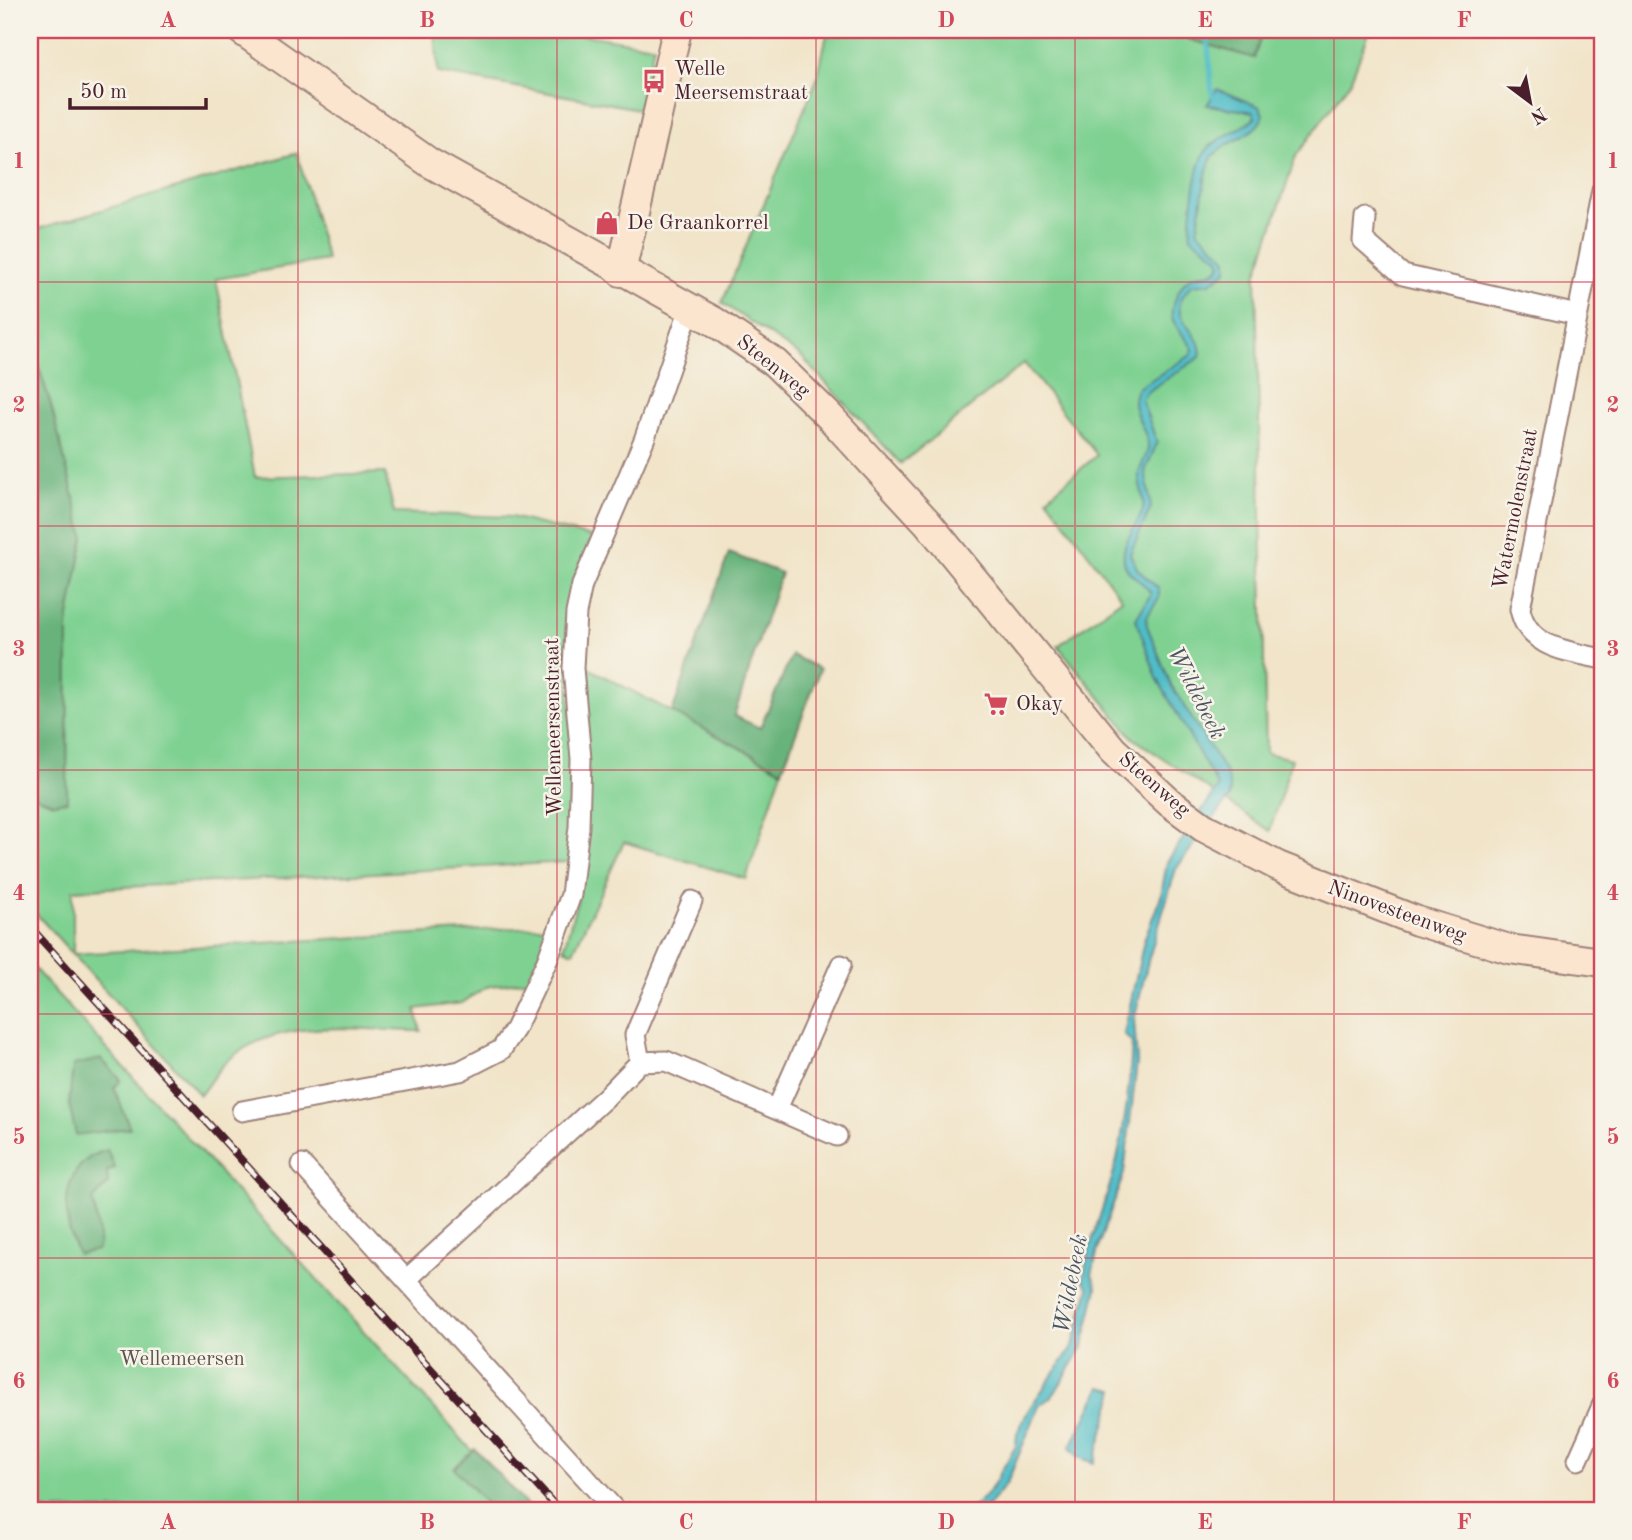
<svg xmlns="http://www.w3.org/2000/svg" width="1632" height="1540" viewBox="0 0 1632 1540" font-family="'Old Standard TT',serif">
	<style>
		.green { fill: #7fd192; stroke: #64785e; stroke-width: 2 }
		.forest { fill: #67b37c; stroke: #586954; stroke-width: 2 }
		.water { fill: #4fbdc7; stroke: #4c6e79; stroke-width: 2 }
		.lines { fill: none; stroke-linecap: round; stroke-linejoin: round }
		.stream { stroke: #4fbdc7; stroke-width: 5 }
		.street-casing { stroke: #9e827a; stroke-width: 23 }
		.secondary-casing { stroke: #9e827a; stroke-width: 32 }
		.street { stroke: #fff; stroke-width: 19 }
		.secondary { stroke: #fbe5cf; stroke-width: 28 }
		.rail-casing { stroke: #4a1f2b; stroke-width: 8 }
		.rail { stroke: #f7f3e8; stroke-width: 5; stroke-dasharray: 16; stroke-linecap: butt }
		.grid { fill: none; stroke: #d1495b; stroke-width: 2; stroke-opacity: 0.55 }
		.labels { text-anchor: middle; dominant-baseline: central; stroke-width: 5; stroke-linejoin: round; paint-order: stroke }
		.poi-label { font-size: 21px; fill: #4a1f2b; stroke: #f7f3e8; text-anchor: start }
		.street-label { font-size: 21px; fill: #4a1f2b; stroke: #f7f3e8 }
		.park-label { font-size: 21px; fill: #5a544a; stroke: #f7f3e8 }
		.water-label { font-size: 23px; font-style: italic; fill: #4c5662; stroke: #f7f3e8 }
		.neatline { fill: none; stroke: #d1495b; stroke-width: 2.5 }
		.grid-label { font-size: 23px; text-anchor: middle; font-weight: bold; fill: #d1495b }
	</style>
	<rect width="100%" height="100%" fill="#f7f3e8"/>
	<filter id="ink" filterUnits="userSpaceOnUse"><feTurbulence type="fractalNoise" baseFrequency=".0143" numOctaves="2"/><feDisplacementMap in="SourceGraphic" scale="14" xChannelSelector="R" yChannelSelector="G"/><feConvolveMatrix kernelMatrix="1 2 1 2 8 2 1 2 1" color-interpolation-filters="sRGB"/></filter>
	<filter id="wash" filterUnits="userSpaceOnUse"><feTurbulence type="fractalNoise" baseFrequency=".00686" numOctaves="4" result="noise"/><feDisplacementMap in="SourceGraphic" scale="28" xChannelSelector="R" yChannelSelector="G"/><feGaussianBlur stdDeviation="1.57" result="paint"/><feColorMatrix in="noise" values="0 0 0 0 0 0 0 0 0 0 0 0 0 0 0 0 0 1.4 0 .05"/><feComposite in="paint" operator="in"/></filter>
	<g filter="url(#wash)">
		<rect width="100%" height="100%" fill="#f1e4c8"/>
		<path class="green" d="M435,30H553L654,46L639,109L438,73Z
			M828,30H1191L1188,39L1254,58L1263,30H1370L1350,82L1296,156L1256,276L1266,753L1292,759L1270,831L1133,738L1058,646L1122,599L1047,498L1097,455L1024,363L901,464L801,356L722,303L817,79Z
			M297,153L327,260L216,279L255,477L385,473L394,513L511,517L592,537L579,568L566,620L572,739L569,862L73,890V954L552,926L528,980L486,987L462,1003L416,1009L421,1031C357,1031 279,1015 227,1061C217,1070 209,1084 200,1095L30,907V794L53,803L67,801L68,621L84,537L50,402L30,340V231Z
			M579,663L782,770L746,879L624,842L573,952L564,948L579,894Z
			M30,964L526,1510H30Z"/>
		<path class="forest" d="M1191,30H1263L1254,58L1188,39Z
			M30,340L50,402L84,537L68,621L67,801L53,803L30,794Z
			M729,553L781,573L734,716L760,728L792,655L820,669L782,770L672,712Z
			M101,1059L121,1080L114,1088L130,1128L76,1135L69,1105L73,1065Z
			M107,1150L115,1168L107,1171L108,1184L93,1200L99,1233L98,1250L78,1254C59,1216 61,1162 107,1150Z
			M475,1449L531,1510H492L454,1468Z"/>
		<path class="water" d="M1217,89L1260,107L1263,115C1258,136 1226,140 1213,156C1203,170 1202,212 1197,230L1227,259V270L1210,283L1192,285C1157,318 1207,331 1200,357L1147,392L1142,400L1157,443L1145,471L1151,507L1130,554L1138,570L1159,589V598L1146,617L1147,626L1171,685L1226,773L1230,788L1229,798L1176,869L1148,961L1134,1020L1137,1062L1124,1173L1099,1244L1092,1274L1097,1288L1083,1347L1054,1394L1039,1406L1007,1483L985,1510H970L989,1492L1016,1446L1017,1433L1029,1409L1073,1346L1089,1288L1083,1280C1090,1234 1109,1198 1118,1155C1126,1119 1130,1081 1132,1043L1124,1034L1144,940L1161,896L1167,862L1218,787L1157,678L1136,619L1151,594C1145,581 1126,576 1124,561C1121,542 1136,528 1142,512C1147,500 1138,486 1139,474C1140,464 1150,454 1148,444C1145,424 1126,408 1138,388L1191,355L1193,349C1187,339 1178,331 1173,320C1170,312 1173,305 1176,298C1190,260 1210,285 1221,264L1218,257L1191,237C1189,221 1196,164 1206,151C1217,136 1242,131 1255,117L1253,112L1207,105Z
			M1101,1387L1115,1390L1094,1463L1080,1458L1070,1448Z"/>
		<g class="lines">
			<path class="stream" d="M1207,30L1212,95L1219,98"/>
		</g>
	</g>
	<g filter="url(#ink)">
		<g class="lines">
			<g class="street-casing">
				<path id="street" d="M1602,191L1520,609C1528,649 1569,651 1602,659
					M1365,218L1363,240L1403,275L1577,315
					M640,1062L635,1035L692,901
					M777,1109L841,965
					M242,1111L460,1071L501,1050L515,1029L547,961L571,895L579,827L581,759L573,668L576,613L582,585L644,440L690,308
					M302,1165L615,1510
					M406,1280L606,1097L640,1062L666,1061L837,1136
					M1578,1460L1602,1406"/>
			</g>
			<g class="secondary-casing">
				<path id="secondary" d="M241,30L430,163L715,322L775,363L829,416L927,522L1113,750L1169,802L1203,827L1278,866L1417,921L1509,949L1602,962
					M621,272L677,30"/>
			</g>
			<use href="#street" class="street"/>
			<use href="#secondary" class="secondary"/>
			<g class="rail-casing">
				<path id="rail" d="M30,927L559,1510"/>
			</g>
			<use href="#rail" class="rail"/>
		</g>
	</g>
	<path class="grid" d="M298,30V1510M557,30V1510M816,30V1510M1075,30V1510M1334,30V1510M30,282H1602M30,526H1602M30,770H1602M30,1014H1602M30,1258H1602"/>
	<defs>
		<g id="bus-bare" transform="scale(1.89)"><path d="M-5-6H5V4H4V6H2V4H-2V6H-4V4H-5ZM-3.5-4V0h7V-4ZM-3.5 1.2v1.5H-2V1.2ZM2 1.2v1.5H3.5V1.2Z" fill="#d1495b" stroke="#f7f3e8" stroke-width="2.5" paint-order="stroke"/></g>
		<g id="shop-bare" transform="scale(1.89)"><path d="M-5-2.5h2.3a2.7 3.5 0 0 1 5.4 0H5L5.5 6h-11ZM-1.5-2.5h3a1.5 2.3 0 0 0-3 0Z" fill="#d1495b" stroke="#f7f3e8" stroke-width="2.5" paint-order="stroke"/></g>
		<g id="supermarket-bare" transform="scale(1.89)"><path d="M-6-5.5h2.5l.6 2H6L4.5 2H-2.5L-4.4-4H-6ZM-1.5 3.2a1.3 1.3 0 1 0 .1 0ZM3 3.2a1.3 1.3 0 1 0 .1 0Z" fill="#d1495b" stroke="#f7f3e8" stroke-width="2.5" paint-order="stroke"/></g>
	</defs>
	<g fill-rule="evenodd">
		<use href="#bus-bare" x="654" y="81"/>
		<use href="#shop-bare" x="607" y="223"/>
		<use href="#supermarket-bare" x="996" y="704"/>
	</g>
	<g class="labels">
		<g class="poi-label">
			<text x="674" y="69">Welle<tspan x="674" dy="24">Meersemstraat</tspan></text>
			<text x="627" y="223">De Graankorrel</text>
			<text x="1016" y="704">Okay</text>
		</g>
		<g class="street-label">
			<text transform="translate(773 367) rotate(39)">Steenweg</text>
			<text transform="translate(1516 509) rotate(-79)">Watermolenstraat</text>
			<text transform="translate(554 727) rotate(-91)">Wellemeersenstraat</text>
			<text transform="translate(1154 785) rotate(41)">Steenweg</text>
			<text transform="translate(1397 912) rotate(20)">Ninovesteenweg</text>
		</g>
		<g class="park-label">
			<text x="182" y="1359">Wellemeersen</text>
		</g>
		<g class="water-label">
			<text transform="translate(1196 693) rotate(63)">Wildebeek</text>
			<text transform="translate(1071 1284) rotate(-79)">Wildebeek</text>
		</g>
	</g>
	<rect width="1632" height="1540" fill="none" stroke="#f7f3e8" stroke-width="77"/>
	<g transform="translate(1530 102) rotate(148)" stroke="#f7f3e8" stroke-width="5" paint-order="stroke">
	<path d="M0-5L12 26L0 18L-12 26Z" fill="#4a1f2b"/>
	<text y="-10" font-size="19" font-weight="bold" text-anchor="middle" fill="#4a1f2b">N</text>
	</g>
	<path d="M70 98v10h136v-10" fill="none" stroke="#4a1f2b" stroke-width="3.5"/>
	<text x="80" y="98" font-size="21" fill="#4a1f2b" stroke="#f7f3e8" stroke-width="5" paint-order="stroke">50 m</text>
	<rect x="38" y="38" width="1556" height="1464" class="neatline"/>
	<g class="grid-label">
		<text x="168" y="27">A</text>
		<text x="427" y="27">B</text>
		<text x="686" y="27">C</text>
		<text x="946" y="27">D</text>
		<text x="1205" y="27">E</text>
		<text x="1464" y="27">F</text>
		<text x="19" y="168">1</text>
		<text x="1613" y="168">1</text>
		<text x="19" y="412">2</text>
		<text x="1613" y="412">2</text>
		<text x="19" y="656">3</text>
		<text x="1613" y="656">3</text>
		<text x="19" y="900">4</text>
		<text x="1613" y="900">4</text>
		<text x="19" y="1144">5</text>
		<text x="1613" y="1144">5</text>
		<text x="19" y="1388">6</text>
		<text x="1613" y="1388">6</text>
		<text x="168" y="1529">A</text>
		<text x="427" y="1529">B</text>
		<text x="686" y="1529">C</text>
		<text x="946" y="1529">D</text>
		<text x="1205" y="1529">E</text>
		<text x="1464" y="1529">F</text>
	</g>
</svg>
